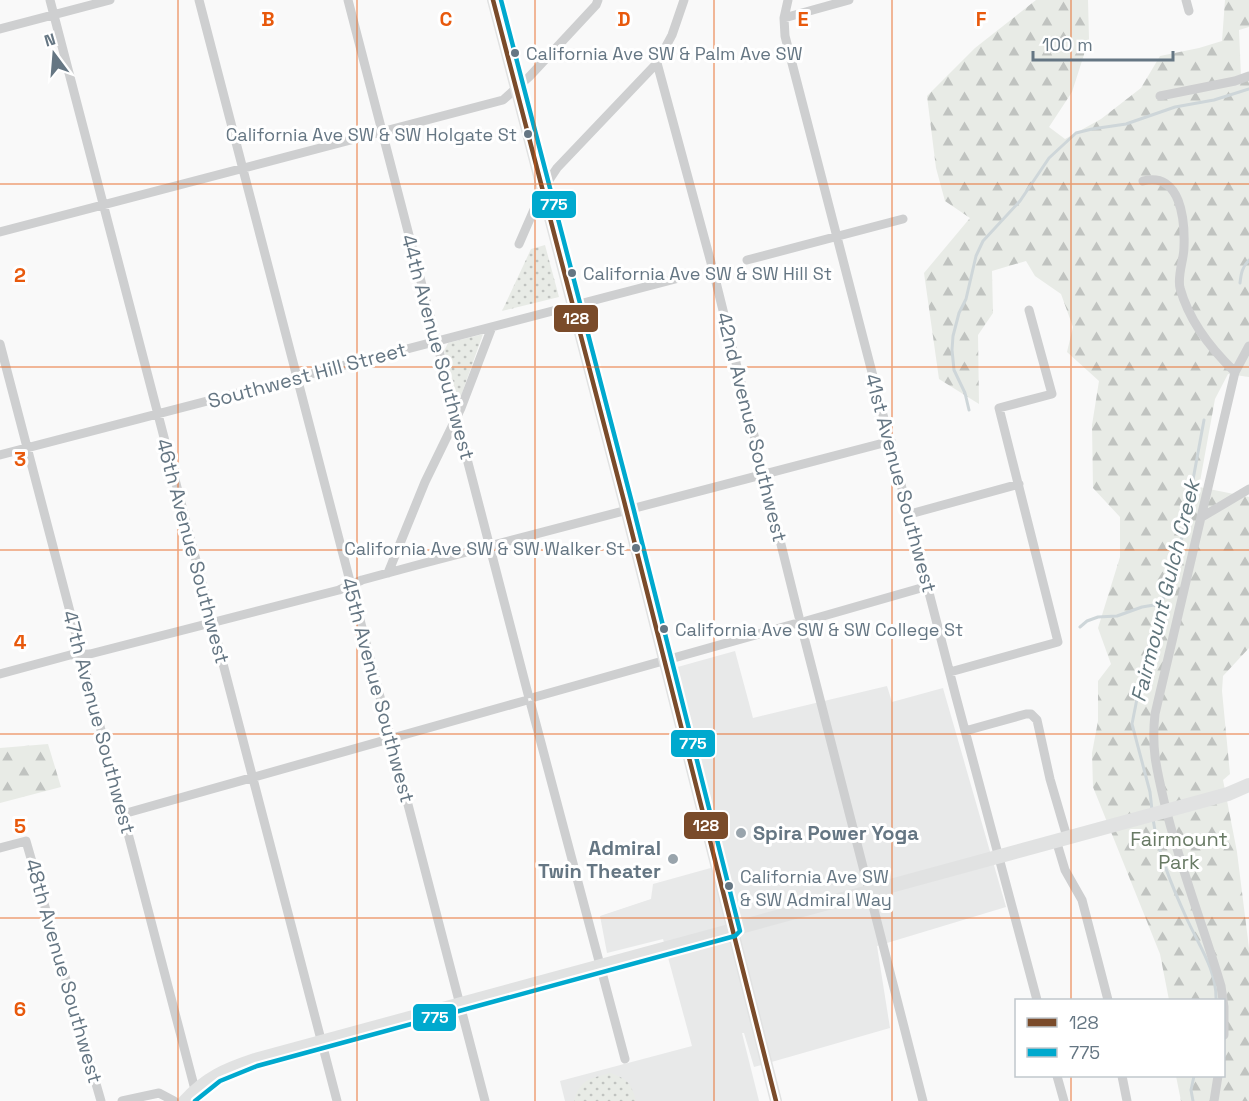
<svg xmlns="http://www.w3.org/2000/svg" width="1249" height="1101" viewBox="0 0 1249 1101" font-family="'Space Grotesk',sans-serif">
	<style>
		.built { fill: #e8e9e9 }
		.forest { fill: url(#forest-firs) }
		.park { fill: url(#park-dots) }
		.lines { fill: none; stroke-linecap: round; stroke-linejoin: round }
		.stream { stroke: #ced6d9; stroke-width: 3 }
		.street { stroke: #cecfd0; stroke-width: 9 }
		.secondary { stroke: #e1e2e2; stroke-width: 12 }
		.primary { stroke: #e1e2e2; stroke-width: 14 }
		.bus-1-casing { stroke: #fff; stroke-width: 9 }
		.bus-2-casing { stroke: #fff; stroke-width: 9 }
		.bus-1 { stroke: #7a4b2a; stroke-width: 4.5 }
		.bus-2 { stroke: #00a9ce; stroke-width: 4.5 }
		.grid { fill: none; stroke: #e8590c; stroke-width: 1.5; stroke-opacity: 0.55 }
		.bus-dot { fill: #657683; stroke: #fff; stroke-width: 2 }
		.poi-dot { fill: #99a4ac; stroke: #fff; stroke-width: 2 }
		.labels { text-anchor: middle; dominant-baseline: central; stroke-width: 6; stroke-linejoin: round; paint-order: stroke }
		.bus-label { font-size: 18px; fill: #657683; stroke: #fff; text-anchor: start }
		.street-label { font-size: 20px; fill: #657683; stroke: #fff }
		.poi-label { font-size: 20px; font-weight: bold; fill: #657683; stroke: #fff; text-anchor: start }
		.park-label { font-size: 20px; fill: #687a64; stroke: #fff }
		.water-label { font-size: 21px; font-style: italic; fill: #60757c; stroke: #fff }
		.grid-label { font-size: 20px; text-anchor: middle; font-weight: bold; fill: #e8590c; stroke: #fff; stroke-width: 6; stroke-linejoin: round; paint-order: stroke }
		.line-badge { stroke: #fff; stroke-width: 2 }
		.badge-label { font-size: 16px; text-anchor: middle; font-weight: bold; fill: #fff }
	</style>
	<defs>
		<pattern id="forest-firs" width="22" height="20" patternUnits="userSpaceOnUse" patternTransform="scale(1.5)"><rect width="22" height="20" fill="#e8ebe6"/><path d="M5 1l3.5 6h-7zM16 11l3.5 6h-7z" fill="#c0c3c0"/></pattern>
		<pattern id="park-dots" width="8" height="8" patternUnits="userSpaceOnUse" patternTransform="scale(1.5)"><rect width="8" height="8" fill="#e8ebe6"/><path d="M2 2h.1M6 6h.1" fill="none" stroke="#c0c3c0" stroke-width="1.8" stroke-linecap="round"/></pattern>
	</defs>
	<rect width="100%" height="100%" fill="#f9f9f9"/>
	<path class="built" d="M735,651L753,718L887,686L892,702L943,688L1006,907L877,946L890,1028L754,1067L744,1033H742L759,1101H565L560,1081L692,1046L663,939L607,953L600,916L651,899L653,884L725,864L695,757L674,668Z"/>
	<path class="forest" d="M1036,0H1088L1089,39L1072,92L1049,127L1065,139L1101,119L1141,88L1160,56L1199,48L1222,41L1225,0H1249V27L1239,30L1241,77L1249,79V377L1228,374L1215,399L1199,487L1249,497V648L1223,676L1222,691L1230,774L1223,780L1237,852L1249,948V1101H1181L1176,1076H1224V1000H1169L1160,954L1093,787L1092,753L1098,721V681L1111,664L1098,628L1120,557V517L1093,488L1092,425L1099,381L1067,352L1073,327L1061,294L1035,276L1026,261L992,271L993,313L978,335L979,404L939,379L924,273L970,218L945,201L936,168L927,96L975,48Z
		M48,744L61,787L0,803V748Z"/>
	<path class="park" d="M545,245L559,297L502,311L531,249Z
		M483,334L461,396L458,401L444,351L448,343Z
		M610,1073C628,1079 631,1083 636,1101H574C580,1079 590,1079 610,1073Z"/>
	<g class="lines">
		<path class="stream" d="M1240,283C1241,274 1242,267 1249,260
			M969,410L965,393L954,370L952,350L953,336L959,313L966,299L976,256L983,241L1020,201L1049,158L1076,133L1092,129L1126,124L1175,107L1214,100L1249,89
			M1080,627L1087,621L1098,617L1117,616L1142,607L1154,605L1159,608
			M1152,810L1150,792L1132,724L1145,658L1183,534L1204,420
			M1153,819C1158,853 1172,886 1186,917C1198,944 1217,970 1216,1000
			M1193,1101L1191,1090L1194,1076"/>
		<path class="street" d="M50,0L337,1101
			M199,0L485,1101
			M348,0L528,694
			M788,0L784,18L785,36L956,697L1037,1000
			M1186,0L1189,11
			M784,18L849,0
			M0,29L110,0
			M657,63L713,270L799,617
			M1160,96L1235,81L1249,76
			M1143,181C1181,171 1185,221 1184,247C1184,260 1177,275 1180,288C1189,321 1211,349 1235,372
			M0,232L503,100L529,77L596,5L598,0
			M519,244L543,189L557,168L657,63L672,35L684,0
			M747,260L903,219
			M0,344L198,1101
			M0,455L683,277
			M910,514L1019,484
			M1202,517L1249,489
			M388,573L425,482L461,408L492,327
			M806,621L928,586
			M802,629L923,1101
			M950,672L1058,642L999,408L1052,394L1029,310
			M0,674L70,655L90,654L339,590L362,580L421,564L891,441
			M535,697L794,624
			M531,705L625,1059
			M965,731L1026,714H1031L1037,720L1050,779L1067,837
			M123,814L524,701
			M1056,840L1065,870L1082,900L1108,1000
			M0,848L26,841L101,1101
			M1224,1035V1007L1221,986C1203,925 1180,867 1165,805C1157,771 1151,749 1155,714L1235,372L1249,346
			M1057,1076L1064,1101
			M1122,1076L1127,1101
			M122,1101L159,1093L174,1101
			M1214,1101L1218,1076"/>
		<path class="secondary" d="M493,0L624,501L776,1101
			M184,1101C206,1077 225,1069 255,1059L733,929"/>
		<path class="primary" d="M733,929L1228,794L1249,785"/>
		<g class="bus-1-casing">
			<path id="bus-1" d="M493,0L624,501L776,1101"/>
		</g>
		<g class="bus-2-casing">
			<path id="bus-2" d="M195,1101L220,1081L257,1066L735,936L740,931L631,499L501,0"/>
		</g>
		<use href="#bus-1" class="bus-1"/>
		<use href="#bus-2" class="bus-2"/>
	</g>
	<path class="grid" d="M178,0V1101M357,0V1101M535,0V1101M714,0V1101M892,0V1101M1071,0V1000M0,184H1249M0,367H1249M0,550H1249M0,734H1249M0,918H1249M1071,1076V1101"/>
	<g class="bus-dot">
		<circle cx="515" cy="53" r="5"/>
		<circle cx="528" cy="134" r="5"/>
		<circle cx="572" cy="273" r="5"/>
		<circle cx="636" cy="548" r="5"/>
		<circle cx="664" cy="629" r="5"/>
		<circle cx="729" cy="886" r="5"/>
	</g>
	<g class="poi-dot">
		<circle cx="741" cy="833" r="6"/>
		<circle cx="673" cy="859" r="6"/>
	</g>
	<g class="labels">
		<g class="bus-label">
			<text x="526" y="53">California Ave SW &amp; Palm Ave SW</text>
			<text x="517" y="134" text-anchor="end">California Ave SW &amp; SW Holgate St</text>
			<text x="583" y="273">California Ave SW &amp; SW Hill St</text>
			<text x="625" y="548" text-anchor="end">California Ave SW &amp; SW Walker St</text>
			<text x="675" y="629">California Ave SW &amp; SW College St</text>
			<text x="740" y="876">California Ave SW<tspan x="740" dy="23">&amp; SW Admiral Way</tspan></text>
		</g>
		<g class="street-label">
			<text transform="translate(438 347) rotate(75)">44th Avenue Southwest</text>
			<text transform="translate(307 375) rotate(-15)">Southwest Hill Street</text>
			<text transform="translate(752 427) rotate(76)">42nd Avenue Southwest</text>
			<text transform="translate(901 483) rotate(75)">41st Avenue Southwest</text>
			<text transform="translate(193 551) rotate(75)">46th Avenue Southwest</text>
			<text transform="translate(378 690) rotate(75)">45th Avenue Southwest</text>
			<text transform="translate(99 722) rotate(75)">47th Avenue Southwest</text>
			<text transform="translate(64 971) rotate(74)">48th Avenue Southwest</text>
		</g>
		<g class="poi-label">
			<text x="753" y="833">Spira Power Yoga</text>
			<text x="661" y="848" text-anchor="end">Admiral<tspan x="661" dy="23">Twin Theater</tspan></text>
		</g>
		<g class="park-label">
			<text x="1179" y="839">Fairmount<tspan x="1179" dy="23">Park</tspan></text>
		</g>
		<g class="water-label">
			<text transform="translate(1165 591) rotate(-76)">Fairmount Gulch Creek</text>
		</g>
	</g>
	<g class="grid-label">
		<text x="268" y="26">B</text>
		<text x="446" y="26">C</text>
		<text x="624" y="26">D</text>
		<text x="803" y="26">E</text>
		<text x="981" y="26">F</text>
		<text x="20" y="282">2</text>
		<text x="20" y="466">3</text>
		<text x="20" y="649">4</text>
		<text x="20" y="833">5</text>
		<text x="20" y="1016">6</text>
	</g>
	<g class="line-badge">
		<rect x="531" y="190" width="46" height="29" rx="6" fill="#00a9ce"/>
		<rect x="553" y="304" width="46" height="29" rx="6" fill="#7a4b2a"/>
		<rect x="670" y="729" width="46" height="29" rx="6" fill="#00a9ce"/>
		<rect x="683" y="811" width="46" height="29" rx="6" fill="#7a4b2a"/>
		<rect x="412" y="1003" width="45" height="29" rx="6" fill="#00a9ce"/>
	</g>
	<g class="badge-label">
		<text x="554" y="210">775</text>
		<text x="576" y="324">128</text>
		<text x="693" y="749">775</text>
		<text x="706" y="831">128</text>
		<text x="435" y="1023">775</text>
	</g>
	<rect x="1015" y="999" width="210" height="78" fill="#ffffff" stroke="#c1c8cd" stroke-width="1.5"/>
	<rect x="1027" y="1018" width="30" height="9" fill="#7a4b2a" stroke="#c1c8cd" stroke-width="1.5"/>
	<text x="1069" y="1029" font-size="18" fill="#657683">128</text>
	<rect x="1027" y="1048" width="30" height="9" fill="#00a9ce" stroke="#c1c8cd" stroke-width="1.5"/>
	<text x="1069" y="1059" font-size="18" fill="#657683">775</text>
	<g transform="translate(54 54) rotate(344)" stroke="#ffffff" stroke-width="4.5" paint-order="stroke">
	<path d="M0-4.5L10 22L0 15L-10 22Z" fill="#657683"/>
	<text y="-9" font-size="16" font-weight="bold" text-anchor="middle" fill="#657683">N</text>
	</g>
	<path d="M1033 51v9h140v-9" fill="none" stroke="#657683" stroke-width="3"/>
	<text x="1042" y="51" font-size="18" fill="#657683" stroke="#ffffff" stroke-width="4.5" paint-order="stroke">100 m</text>
</svg>
